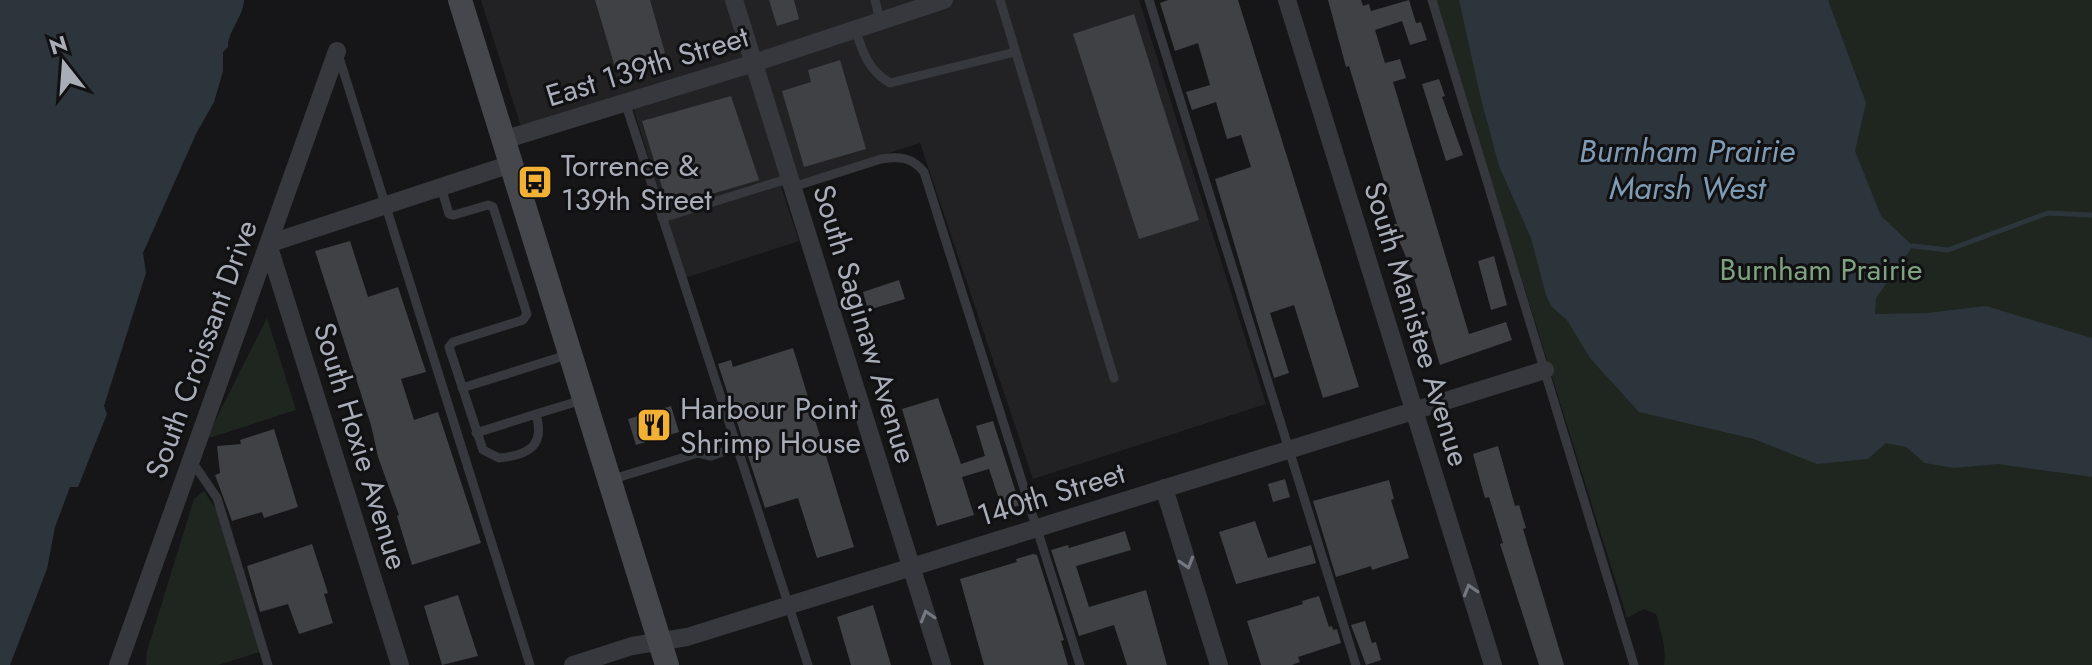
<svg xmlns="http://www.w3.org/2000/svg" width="2092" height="665" viewBox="0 0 2092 665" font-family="Jost,sans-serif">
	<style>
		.built { fill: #222225 }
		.green { fill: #1e261f }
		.water { fill: #2c353c }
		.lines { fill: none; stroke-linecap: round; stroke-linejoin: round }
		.stream { stroke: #2c353c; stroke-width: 5 }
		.building { fill: #404145 }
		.service { stroke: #37383d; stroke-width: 9 }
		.minor { stroke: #37383d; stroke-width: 18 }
		.secondary { stroke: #45474d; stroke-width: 24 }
		.oneway { stroke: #757881 }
		.labels { text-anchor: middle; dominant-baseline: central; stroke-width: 6; stroke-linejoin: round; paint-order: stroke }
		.street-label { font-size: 30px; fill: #a8adb8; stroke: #111113 }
		.poi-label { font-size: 30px; fill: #a8adb8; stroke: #111113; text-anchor: start }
		.park-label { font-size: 30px; fill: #7fa381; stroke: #111113 }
		.water-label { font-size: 32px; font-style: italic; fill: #7f9bb3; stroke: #111113 }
	</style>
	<rect width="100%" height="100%" fill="#161618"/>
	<path class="built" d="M481,0H1139L1266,404L1033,479L920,143L781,187L799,241L685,278L633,107L525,139Z"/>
	<path class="green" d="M1435,0H2092V665H1664C1667,647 1660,631 1656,614L1644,609L1627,618Z
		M267,318L296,410L206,439Z
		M204,491L217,511L260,652L218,665H146L147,651L194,499Z"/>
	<path class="water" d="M0,0H244C243,18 228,30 228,47L223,52V71L214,102L196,134L143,253L146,273L104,406L107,414L78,487H70L55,527L47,569L10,665H0Z
		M1459,0H1828L1866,103L1855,151L1881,216L1913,246L1876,298L1875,314L1927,313L1986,306L2092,338V477L1998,464L1954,468L1925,463L1906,447L1886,443L1868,459L1817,464L1754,439L1639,412L1590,358L1567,320L1551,306L1546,295L1531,238L1499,166L1480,95Z"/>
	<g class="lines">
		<path class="stream" d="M1913,246L1948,250L2048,213L2092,215"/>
	</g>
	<path class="building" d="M595,0H650L665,53L615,67Z
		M769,0H794L799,19L777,26Z
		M1168,0H1238L1359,387L1323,398L1294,305L1270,313L1289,373L1274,378L1215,179L1251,167L1241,135L1227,139L1216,102L1192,110L1186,92L1210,85L1198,43L1175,51L1160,3Z
		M1328,0H1361L1363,6L1369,4L1371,11L1409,0L1416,23L1421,22L1427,40L1410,45L1402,21L1375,30L1385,63L1400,59L1406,78L1393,82L1469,334L1506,322L1512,340L1440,365L1412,271L1400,243L1394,224H1397L1349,66L1346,67Z
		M1134,14L1199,220L1139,239L1073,34Z
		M840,60L866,149L804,167L782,91L811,82L808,70Z
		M1439,79L1445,96L1442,97L1463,155L1446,161L1422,84Z
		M731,96L759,180L668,207L642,121Z
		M350,241L368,297L398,287L426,372L401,379L414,420L438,412L481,543L412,565L397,516L399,515L378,457L371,425L315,251Z
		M1494,256L1507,305L1491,310L1478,261Z
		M899,280L905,299L868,310L863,292Z
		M793,348L854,547L817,558L798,498L765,508L718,364L731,360L733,367Z
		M938,398L961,464L985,456L976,426L993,421L1020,505L1003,511L989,469L962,477L974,515L937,526L902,409Z
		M671,406L679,432L636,445L628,419Z
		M274,429L298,507L264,518L262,512L232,521L215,475L220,473L217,446L241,444L240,440Z
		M1498,446L1515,506L1519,505L1526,528L1523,529L1564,665H1539L1500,544L1503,543L1489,497L1485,498L1481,484L1473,454Z
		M1285,479L1290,497L1273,502L1268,484Z
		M1389,480L1394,499L1391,500L1409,558L1372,570L1371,566L1336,577L1313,501Z
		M1255,521L1268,558L1311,545L1316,563L1236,584L1219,532Z
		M1125,531L1131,550L1076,566L1089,607L1146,590L1167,665H1127L1114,625L1079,636L1051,550L1068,545L1069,548Z
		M312,544L328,593L324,594L333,623L299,634L288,604L260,612L247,566Z
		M1033,554L1037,555L1064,640L1061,641L1068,665H984L960,579L1017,562L1016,559Z
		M458,595L478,656L442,665L424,606Z
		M1319,596L1329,627L1332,626L1333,630L1337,629L1341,643L1298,657L1300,662L1292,665H1261L1247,621L1303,604L1302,601Z
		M873,605L891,665H851L837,617Z
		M1365,621L1372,643L1376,642L1381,660L1366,665L1351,625Z"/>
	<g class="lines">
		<path class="service" d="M875,0L880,21
			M1000,0L1114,378
			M1149,0L1356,665
			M1432,0L1634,665
			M855,29C863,53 868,70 890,83L1015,52
			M338,54L530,665
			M625,102L808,665
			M441,187L449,214L454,215L488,205L493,207L527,314L523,320L453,342L449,347L483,450L499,458C530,455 545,445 536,414L582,400
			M793,187L881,159C899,156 912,157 924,172L1080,665
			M662,218L790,178
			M462,388L567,355
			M476,433L536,414
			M191,460L217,498L268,665
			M613,479L698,453L711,456L737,447"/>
		<path class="minor" d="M734,0L942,665
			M1287,0L1493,665
			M503,140L754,63L944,0
			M1164,488L1219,665
			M118,665L337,51
			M400,665L268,244L511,164
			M573,665L632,646L687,637L1545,370"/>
		<path class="secondary" d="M460,0L667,665"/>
	</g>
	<defs><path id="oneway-chevron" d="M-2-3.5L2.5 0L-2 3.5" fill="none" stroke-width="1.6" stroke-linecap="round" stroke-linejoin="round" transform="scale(2)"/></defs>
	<g class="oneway">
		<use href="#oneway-chevron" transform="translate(1187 563) rotate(73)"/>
		<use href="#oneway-chevron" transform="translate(1470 590) rotate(-107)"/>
		<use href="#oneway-chevron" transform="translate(927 616) rotate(-107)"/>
	</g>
	<defs>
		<g id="bus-square" transform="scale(1.8)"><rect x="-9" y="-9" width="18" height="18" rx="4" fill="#f2b134" stroke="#111113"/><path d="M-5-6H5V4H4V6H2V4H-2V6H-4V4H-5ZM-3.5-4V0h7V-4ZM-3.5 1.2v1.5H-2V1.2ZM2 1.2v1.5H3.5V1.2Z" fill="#111"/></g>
		<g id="restaurant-square" transform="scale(1.8)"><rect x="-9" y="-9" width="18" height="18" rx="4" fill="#f2b134" stroke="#111113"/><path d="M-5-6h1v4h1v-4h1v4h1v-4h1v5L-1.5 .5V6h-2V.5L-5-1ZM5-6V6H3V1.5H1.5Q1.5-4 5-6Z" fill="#111"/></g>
	</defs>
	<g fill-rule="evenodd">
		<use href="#bus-square" x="535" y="182"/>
		<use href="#restaurant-square" x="654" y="425"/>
	</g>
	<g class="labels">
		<g class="street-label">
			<text transform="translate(647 66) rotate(-17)">East 139th Street</text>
			<text transform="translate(865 324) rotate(73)">South Saginaw Avenue</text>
			<text transform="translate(1417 324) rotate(73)">South Manistee Avenue</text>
			<text transform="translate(201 349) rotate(-70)">South Croissant Drive</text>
			<text transform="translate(361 446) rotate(73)">South Hoxie Avenue</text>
			<text transform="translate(1051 494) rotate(-17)">140th Street</text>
		</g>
		<g class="poi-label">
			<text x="561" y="165">Torrence &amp;<tspan x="561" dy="34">139th Street</tspan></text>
			<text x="680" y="408">Harbour Point<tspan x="680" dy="34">Shrimp House</tspan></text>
		</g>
		<g class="park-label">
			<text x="1821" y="269">Burnham Prairie</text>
		</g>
		<g class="water-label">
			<text x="1687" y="151">Burnham Prairie<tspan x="1687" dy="37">Marsh West</tspan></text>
		</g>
	</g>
	<g transform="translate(64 64) rotate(343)" stroke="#111113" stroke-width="6" paint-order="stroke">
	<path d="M0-6L14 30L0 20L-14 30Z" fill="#a8adb8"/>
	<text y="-12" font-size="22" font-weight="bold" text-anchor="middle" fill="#a8adb8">N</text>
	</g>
</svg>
